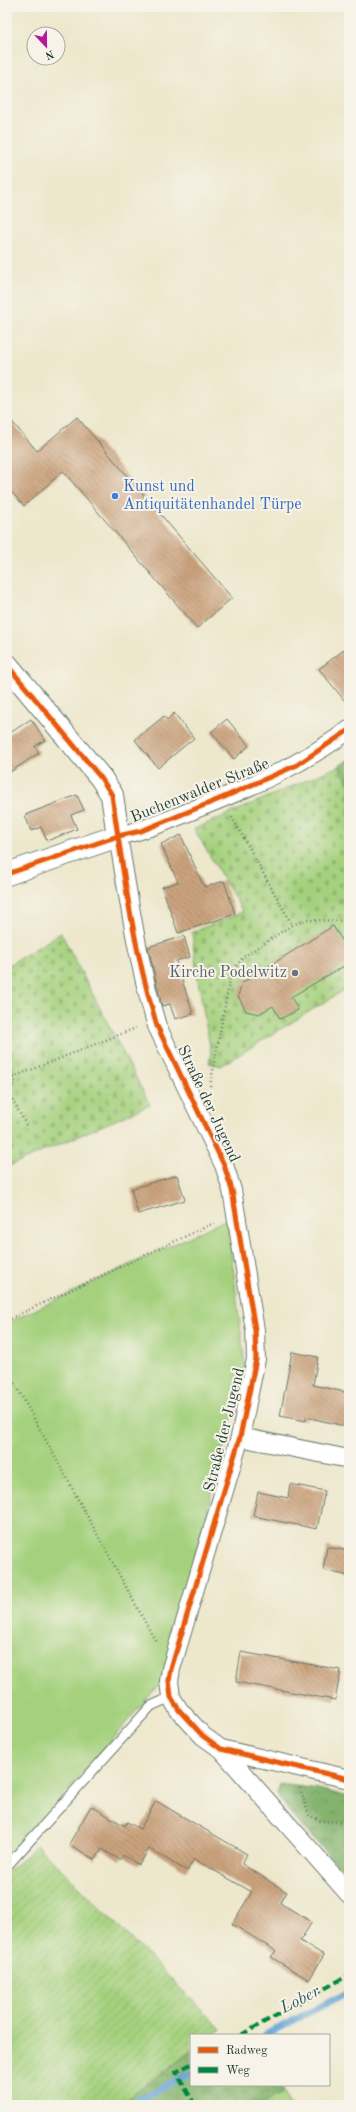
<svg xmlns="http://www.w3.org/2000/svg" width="356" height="2112" viewBox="0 0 356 2112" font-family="'Old Standard TT',serif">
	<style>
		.grass { fill: #a5d17e; stroke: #628759 }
		.forest { fill: url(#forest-crowns); stroke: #527850 }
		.cemetery { fill: url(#cemetery-stones); stroke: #628759 }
		.garden { fill: url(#garden-furrows); stroke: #628759 }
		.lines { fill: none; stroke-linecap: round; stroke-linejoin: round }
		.stream { stroke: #64a3d6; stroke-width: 7 }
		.building { fill: url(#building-back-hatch) }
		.service-casing { stroke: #677869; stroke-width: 11 }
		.minor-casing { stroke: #677869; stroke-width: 20 }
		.tertiary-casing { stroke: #677869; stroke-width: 24 }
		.path { stroke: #677869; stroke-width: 2.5; stroke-dasharray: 1 3; stroke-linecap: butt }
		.service { stroke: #fff; stroke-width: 9 }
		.minor { stroke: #fff; stroke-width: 18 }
		.tertiary { stroke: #fff; stroke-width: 22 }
		.quiet { stroke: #00873e; stroke-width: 4; stroke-dasharray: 8 4; stroke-linecap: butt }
		.cycleway-casing { stroke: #f7f3e8; stroke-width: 8 }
		.cycleway { stroke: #e8590c; stroke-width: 5 }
		.shop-dot { fill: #3f7fe0; stroke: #f7f3e8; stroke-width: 1.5 }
		.worship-dot { fill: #6b7280; stroke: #f7f3e8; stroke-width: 1.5 }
		.labels { text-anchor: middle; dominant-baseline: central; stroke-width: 4; stroke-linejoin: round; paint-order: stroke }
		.shop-label { font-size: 16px; fill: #366cbe; stroke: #f7f3e8; text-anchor: start }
		.street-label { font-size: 16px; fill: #1f3d34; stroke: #f7f3e8 }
		.worship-label { font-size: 16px; fill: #5b616d; stroke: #f7f3e8; text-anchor: end }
		.water-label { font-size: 17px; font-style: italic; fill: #345c65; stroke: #f7f3e8 }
	</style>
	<defs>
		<pattern id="forest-crowns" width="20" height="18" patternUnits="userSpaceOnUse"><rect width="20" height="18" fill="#84b36d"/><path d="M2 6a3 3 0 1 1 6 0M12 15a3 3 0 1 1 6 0" fill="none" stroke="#6b935a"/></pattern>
		<pattern id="cemetery-stones" width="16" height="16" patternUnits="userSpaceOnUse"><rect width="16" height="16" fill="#a5d17e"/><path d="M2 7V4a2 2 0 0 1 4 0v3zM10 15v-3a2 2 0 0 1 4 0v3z" fill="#8eb46e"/></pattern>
		<pattern id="garden-furrows" width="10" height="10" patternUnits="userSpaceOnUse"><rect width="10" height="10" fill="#a5d17e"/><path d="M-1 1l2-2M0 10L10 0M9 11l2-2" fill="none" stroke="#8eb46e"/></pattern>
		<pattern id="building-back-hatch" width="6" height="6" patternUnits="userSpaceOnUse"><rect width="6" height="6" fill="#cba37e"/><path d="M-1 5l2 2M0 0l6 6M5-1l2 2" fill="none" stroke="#a48668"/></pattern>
	</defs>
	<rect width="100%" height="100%" fill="#f7f3e8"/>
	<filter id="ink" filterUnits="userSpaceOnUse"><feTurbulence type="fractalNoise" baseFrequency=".025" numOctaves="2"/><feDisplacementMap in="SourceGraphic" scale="8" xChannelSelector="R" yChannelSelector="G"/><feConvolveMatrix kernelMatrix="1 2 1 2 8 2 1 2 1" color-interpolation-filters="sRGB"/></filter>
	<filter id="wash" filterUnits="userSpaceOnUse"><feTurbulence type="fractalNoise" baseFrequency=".012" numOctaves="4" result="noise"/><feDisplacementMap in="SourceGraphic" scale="16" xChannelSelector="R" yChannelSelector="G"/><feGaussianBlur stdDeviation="0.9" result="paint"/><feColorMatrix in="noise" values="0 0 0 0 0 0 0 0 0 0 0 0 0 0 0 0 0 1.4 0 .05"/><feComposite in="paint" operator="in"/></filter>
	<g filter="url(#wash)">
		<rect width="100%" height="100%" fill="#ede7cc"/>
		<path class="grass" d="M227,1219L245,1366L163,1680L7,1861V1323Z
			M284,2092L290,2105H259Z"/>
		<path class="forest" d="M349,759V784L339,766Z
			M280,1784L318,1789L349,1797V1877L293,1817L277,1794Z
			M191,2051V2085H282L284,2092L259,2105H119Z"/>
		<path class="cemetery" d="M339,766L349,784V987L221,1066L209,1063L211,1053L197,975L192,932L243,912L194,829Z
			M61,933L150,1105L7,1167V966Z"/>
		<path class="garden" d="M37,1845L221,2029L213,2035H191V2051L119,2105H7V1873Z"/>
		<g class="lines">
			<path class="stream" d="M265,2035L349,1992
				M128,2105L191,2073"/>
		</g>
		<g id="blocks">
			<path class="building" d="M7,416L37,451L77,417L232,598L197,628L63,471L24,506L7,487Z
				M349,646V706L319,669Z
				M174,713L194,738L158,768L135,740L164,716L167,720Z
				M31,719L45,740L35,746L39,753L7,774V735Z
				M227,719L249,746L234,759L211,732Z
				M77,795L84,810L71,815L77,829L47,841L41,827L31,831L25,815Z
				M181,835L204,887L224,881L235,914L178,933L162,887L178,882L161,844Z
				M333,926L349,951V963L291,997L298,1010L280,1019L273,1006L259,1014L246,1011L238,996L242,983Z
				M184,936L190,957L176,961L193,1014L175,1019L170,1004L162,1006L148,947Z
				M177,1175L185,1200L138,1214L131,1189Z
				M292,1352L318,1357L313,1385L349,1393V1427L306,1417V1421L280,1416Z
				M290,1484L325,1491L317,1529L253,1516L258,1492L288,1498Z
				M327,1547L349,1551V1576L323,1570Z
				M241,1652L341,1670L335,1700L236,1682Z
				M156,1801L247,1854L242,1864L287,1892L280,1903L312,1922L300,1941L324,1955L309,1980L271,1957L276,1951L232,1924L252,1892L194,1859L187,1871L149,1849L139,1865L123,1855L120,1860L102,1849L95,1860L69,1844L91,1806L125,1826L127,1822L140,1829Z"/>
		</g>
	</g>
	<g filter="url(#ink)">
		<use href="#blocks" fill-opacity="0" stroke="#677869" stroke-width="1"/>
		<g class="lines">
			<g class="service-casing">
				<path id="service" d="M7,1866L151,1706L171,1697"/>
			</g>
			<g class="minor-casing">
				<path id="minor" d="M349,730C301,765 253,786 198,808C172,819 146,830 118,836C129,900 138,964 157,1026L224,1165L232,1190L255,1330L256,1359L240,1437L171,1669L169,1681L171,1697L179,1710L203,1736L221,1749L349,1779
					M240,1437L349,1459
					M221,1749L349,1894"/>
			</g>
			<g class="tertiary-casing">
				<path id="tertiary" d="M7,665L101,778L112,795L118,836L7,874"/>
			</g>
			<path class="path" d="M292,925L306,920L349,921
				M7,1073L12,1075L15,1082L12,1087L7,1089L27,1127
				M13,1077L136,1028
				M210,1086L231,973L243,957L292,925L232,817
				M7,1320L216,1222
				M7,1369L156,1642
				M300,1788L309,1815L321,1821L349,1822"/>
			<use href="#service" class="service"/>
			<use href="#minor" class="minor"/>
			<use href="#tertiary" class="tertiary"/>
			<path class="quiet" d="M241,2035L349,1975
				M191,2064L176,2072L195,2105"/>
			<g class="cycleway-casing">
				<path id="cycleway" d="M7,665L101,778L112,795C123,872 134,951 157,1026L224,1165L232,1190L255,1330L256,1359L240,1437L171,1669L169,1681L171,1697L179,1710L203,1736L221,1749L349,1779
					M7,874L118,836L141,831L222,798L297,765L349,730"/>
			</g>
			<use href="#cycleway" class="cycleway"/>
		</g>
	</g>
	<circle class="shop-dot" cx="115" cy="496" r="4"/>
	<circle class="worship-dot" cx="295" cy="973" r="4"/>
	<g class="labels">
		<g class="shop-label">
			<text x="123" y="487">Kunst und<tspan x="123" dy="18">Antiquitätenhandel Türpe</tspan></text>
		</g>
		<g class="street-label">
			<text transform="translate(200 791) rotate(-22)">Buchenwalder Straße</text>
			<text transform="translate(208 1104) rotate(65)">Straße der Jugend</text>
			<text transform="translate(225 1430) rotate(-76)">Straße der Jugend</text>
		</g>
		<g class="worship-label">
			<text x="287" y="973">Kirche Podelwitz</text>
		</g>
		<g class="water-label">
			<text transform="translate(300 2000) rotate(-27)">Lober</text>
		</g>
	</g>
	<rect width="356" height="2112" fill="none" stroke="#f7f3e8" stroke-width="24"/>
	<rect x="190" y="2034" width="140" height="52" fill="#f7f3e8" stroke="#a1aaa0"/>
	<rect x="198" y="2047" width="20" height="6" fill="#e8590c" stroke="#a1aaa0"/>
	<text x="226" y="2054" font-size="12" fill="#1f3d34">Radweg</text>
	<rect x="198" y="2067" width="20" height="6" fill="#00873e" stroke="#a1aaa0"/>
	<text x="226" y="2074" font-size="12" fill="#1f3d34">Weg</text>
	<g transform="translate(46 46) rotate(158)"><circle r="19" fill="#f7f3e8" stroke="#a1aaa0"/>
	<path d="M0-3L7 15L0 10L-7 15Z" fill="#b5179e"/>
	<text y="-6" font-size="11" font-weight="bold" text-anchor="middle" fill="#1f3d34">N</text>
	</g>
</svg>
